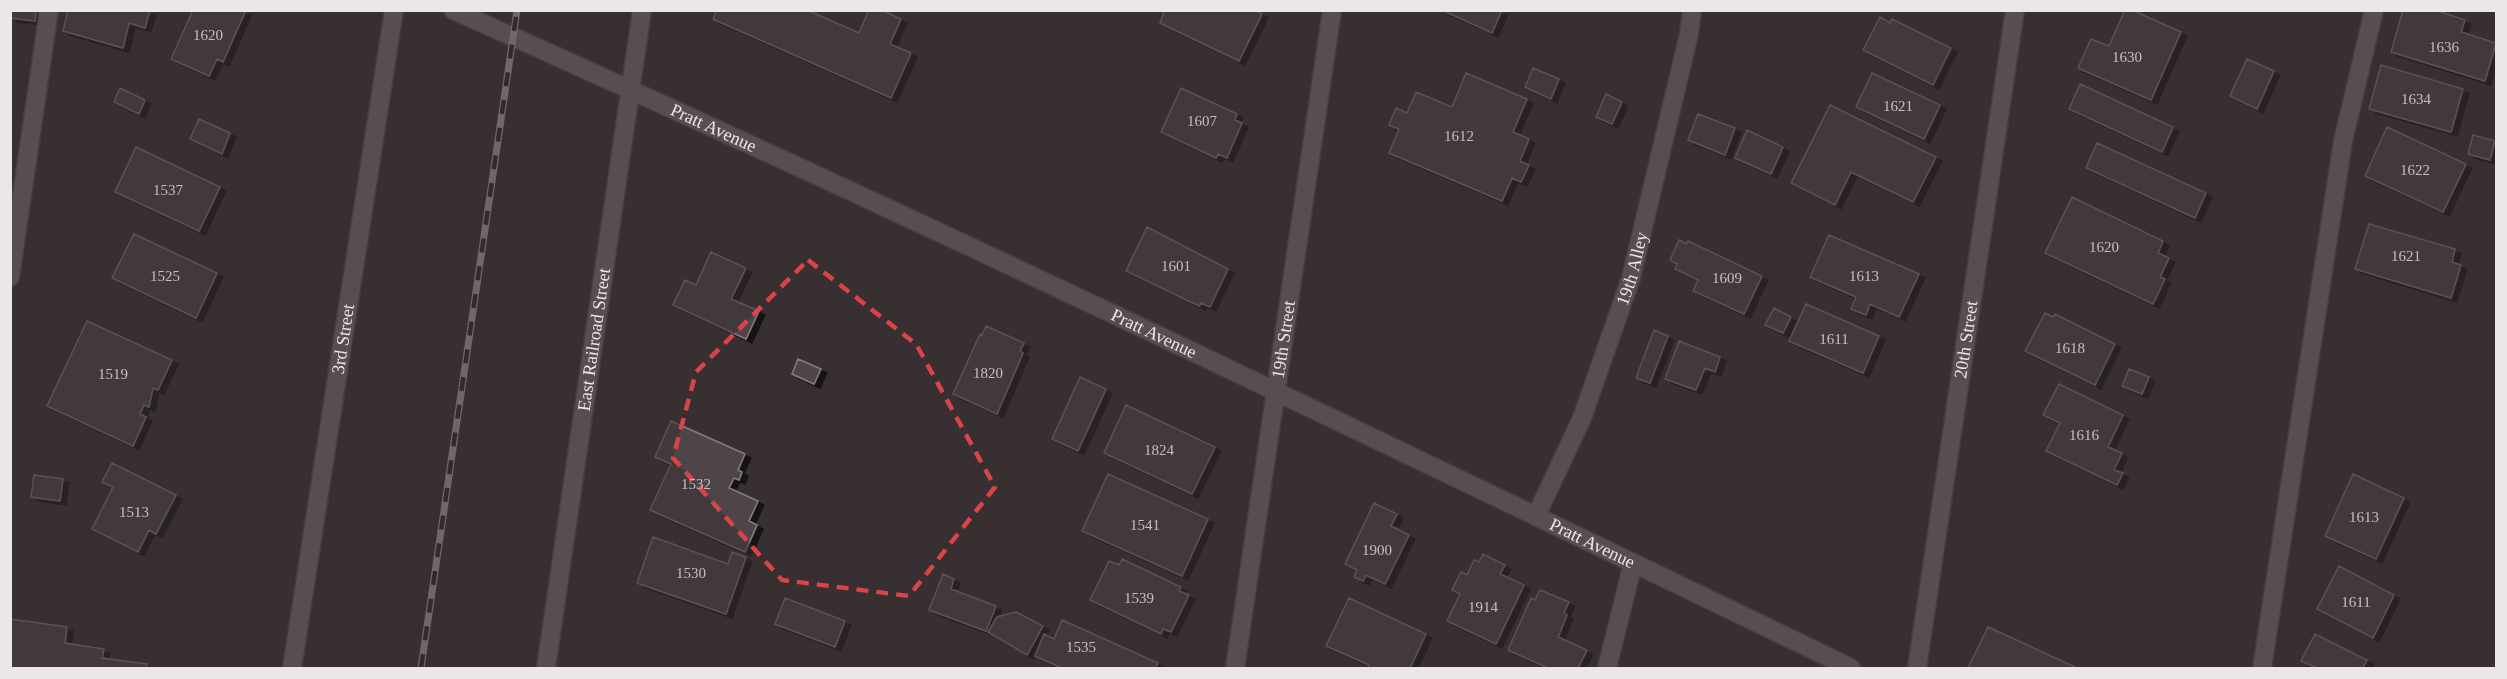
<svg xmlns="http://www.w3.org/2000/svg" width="2507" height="679" viewBox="0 0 2507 679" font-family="Georgia,serif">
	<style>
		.building { fill: #4f4549; stroke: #857b7f; stroke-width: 1.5; filter: url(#shadow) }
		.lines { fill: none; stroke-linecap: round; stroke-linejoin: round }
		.minor-casing { stroke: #544d50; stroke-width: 21 }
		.minor { stroke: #7f7478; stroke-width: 18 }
		.rail-casing { stroke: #b3acae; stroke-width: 7 }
		.rail { stroke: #2e2529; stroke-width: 4.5; stroke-dasharray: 14; stroke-linecap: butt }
		.marked { fill: none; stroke: #d94445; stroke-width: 4.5; stroke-dasharray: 12 8; stroke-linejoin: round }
		.labels { text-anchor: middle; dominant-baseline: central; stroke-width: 6; stroke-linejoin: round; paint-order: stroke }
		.number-label { font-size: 15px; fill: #c5bec0 }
		.street-label { font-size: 18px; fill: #ece6e8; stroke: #2e2529 }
	</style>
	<defs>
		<filter id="shadow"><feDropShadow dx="6" dy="4" stdDeviation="0" flood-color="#0009"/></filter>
	</defs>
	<rect width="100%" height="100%" fill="#382f32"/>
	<path class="building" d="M10,10H36L35,21L10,18Z
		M68,10H150L145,28L129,23L123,48L63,31Z
		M193,10H246L223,62L217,59L209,76L171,59Z
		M717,10H807L859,33L869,10H882L901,19L890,44L911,53L891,98L713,19Z
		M1165,10H1255L1262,14L1239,61L1160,23Z
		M1442,10H1502L1492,33Z
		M2125,10H2132L2181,32L2151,100L2078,68L2091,39L2109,46Z
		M2403,10H2435L2465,20L2461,32L2496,43L2485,81L2391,52Z
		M1880,17L1890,23L1892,19L1951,48L1933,85L1863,50Z
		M2247,59L2274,71L2257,109L2230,96Z
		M2381,65L2463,89L2451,132L2369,109Z
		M1533,68L1559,79L1551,99L1525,87Z
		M1466,73L1527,99L1513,132L1529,139L1520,161L1529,165L1521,182L1512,178L1502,201L1389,153L1399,129L1389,125L1396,108L1407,113L1416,92L1452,107Z
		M1872,73L1940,105L1924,139L1856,107Z
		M2080,84L2173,127L2162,152L2069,109Z
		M120,88L145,100L139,114L114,102Z
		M1181,88L1237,114L1235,120L1242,123L1227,158L1218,154L1216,158L1161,132Z
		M1606,94L1622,102L1612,124L1596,117Z
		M1830,105L1936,157L1913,202L1851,172L1835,205L1791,183Z
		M1698,114L1735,128L1725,155L1688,140Z
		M199,119L230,133L222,154L190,139Z
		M2387,127L2466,164L2443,212L2365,176Z
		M1747,130L1783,147L1771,174L1735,158Z
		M2473,135L2495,141L2490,160L2468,154Z
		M2097,143L2206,193L2195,218L2086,168Z
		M136,147L220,187L199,231L115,192Z
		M2072,197L2163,241L2158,253L2169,258L2160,277L2165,279L2153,304L2045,253Z
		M2369,224L2455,249L2452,262L2461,265L2451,298L2355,269Z
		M1147,227L1228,269L1210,307L1201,303L1199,306L1126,271Z
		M134,234L217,273L196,318L112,278Z
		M1829,235L1919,274L1899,317L1870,304L1866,315L1851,309L1856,297L1810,277Z
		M1679,240L1686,244L1688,241L1762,276L1744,314L1693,291L1698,280L1675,269L1677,264L1670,260Z
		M711,252L746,268L731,299L759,311L746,339L673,305L685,280L696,285Z
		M1806,304L1879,336L1863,373L1789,341Z
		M1774,308L1791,317L1783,333L1765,325Z
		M2045,313L2053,317L2055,314L2115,344L2095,385L2025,351Z
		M87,321L172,360L158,390L153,388L149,407L144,405L140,414L146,417L133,446L47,406Z
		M986,326L1024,343L1020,351L1023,353L997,414L953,394L980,334L982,335Z
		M1654,330L1668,336L1650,383L1636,378Z
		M1679,341L1720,357L1715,372L1705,368L1696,390L1665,379Z
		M798,359L821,369L814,384L792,374Z
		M2129,369L2149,377L2142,394L2122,386Z
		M1080,377L1106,389L1078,451L1052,439Z
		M2059,384L2123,415L2108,447L2122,453L2114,470L2123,473L2117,485L2046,451L2060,423L2043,415Z
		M1126,405L1215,447L1192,494L1104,453Z
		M671,421L745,454L738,470L742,472L739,480L734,478L729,488L758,501L749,521L757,525L745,552L650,510L671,464L655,457Z
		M112,463L176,495L156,534L149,530L138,552L92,529L113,487L102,482Z
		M1108,474L1208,519L1182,576L1082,531Z
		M2353,474L2404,498L2376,559L2325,536Z
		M34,475L63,479L60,501L31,497Z
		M1374,503L1397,514L1391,526L1409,535L1385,584L1366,575L1363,581L1354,577L1357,570L1345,564Z
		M653,537L728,564L732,552L746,557L726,614L637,583Z
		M1483,554L1505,565L1500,574L1524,585L1496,644L1447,621L1460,594L1452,590L1461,572L1467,575L1474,560L1479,562Z
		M1122,559L1181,587L1179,591L1189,595L1171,632L1163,629L1161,634L1090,600L1109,561L1119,565Z
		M2339,566L2394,595L2373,638L2317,609Z
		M943,574L954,579L951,589L996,606L986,631L929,610Z
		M1540,590L1569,602L1564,613L1567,615L1558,637L1587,650L1578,668H1548L1508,650L1531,598L1535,600Z
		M785,598L845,621L835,647L775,624Z
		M1349,598L1426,634L1410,668H1368L1369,665L1326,646Z
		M1016,612L1043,626L1027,655L988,632L997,617Z
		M10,619L67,627L65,643L104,649L102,658L147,664L146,668H10Z
		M1062,620L1158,663L1155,668H1062L1035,656L1044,634L1054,639Z
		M1988,627L2077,668H1968Z
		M2315,634L2367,660L2363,668H2317L2301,661Z"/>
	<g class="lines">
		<g class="minor-casing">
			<g id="minor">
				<path id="s1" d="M453,10C924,220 1387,444 1851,668"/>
				<path d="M10,277L49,10"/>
				<path id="s2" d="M1536,516L1582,418L1631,278L1689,34L1692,10"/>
				<path id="s3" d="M292,668L394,10"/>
				<path id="s4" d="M546,668L642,10"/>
				<path id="s5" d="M1235,668L1332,10"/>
				<path d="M1607,668L1633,563"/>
				<path id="s6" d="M1917,668L2015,10"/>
				<path d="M2262,668L2343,141L2374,10"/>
			</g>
		</g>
		<use href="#minor" class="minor"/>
		<g class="rail-casing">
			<path id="rail" d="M421,668L517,10"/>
		</g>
		<use href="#rail" class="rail"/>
	</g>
	<path d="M0 0H2507V679H0ZM808,260L916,344L995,487L909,596L782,580L673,458L696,372Z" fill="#382f32" fill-opacity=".55" fill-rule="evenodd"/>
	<path class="marked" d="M808,260L916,344L995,487L909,596L782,580L673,458L696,372Z"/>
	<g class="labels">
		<g class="number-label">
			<text x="208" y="35">1620</text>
			<text x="2444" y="47">1636</text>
			<text x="2127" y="57">1630</text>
			<text x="2416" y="99">1634</text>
			<text x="1898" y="106">1621</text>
			<text x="1202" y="121">1607</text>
			<text x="1459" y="136">1612</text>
			<text x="2415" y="170">1622</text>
			<text x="168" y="190">1537</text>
			<text x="2104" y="247">1620</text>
			<text x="2406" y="256">1621</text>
			<text x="1176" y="266">1601</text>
			<text x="165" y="276">1525</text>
			<text x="1864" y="276">1613</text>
			<text x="1727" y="278">1609</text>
			<text x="1834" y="339">1611</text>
			<text x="2070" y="348">1618</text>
			<text x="988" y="373">1820</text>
			<text x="113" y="374">1519</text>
			<text x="2084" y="435">1616</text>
			<text x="1159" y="450">1824</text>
			<text x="696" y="484">1532</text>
			<text x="134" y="512">1513</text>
			<text x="2364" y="517">1613</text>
			<text x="1145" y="525">1541</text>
			<text x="1377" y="550">1900</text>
			<text x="691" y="573">1530</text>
			<text x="1139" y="598">1539</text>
			<text x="2356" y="602">1611</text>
			<text x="1483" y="607">1914</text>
			<text x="1081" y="647">1535</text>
		</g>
		<g class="street-label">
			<text stroke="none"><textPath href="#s1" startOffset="286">Pratt Avenue</textPath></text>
			<text stroke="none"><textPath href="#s2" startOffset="266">19th Alley</textPath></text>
			<text stroke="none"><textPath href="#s1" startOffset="772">Pratt Avenue</textPath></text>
			<text stroke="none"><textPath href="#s3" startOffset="333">3rd Street</textPath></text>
			<text stroke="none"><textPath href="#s4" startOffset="332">East Railroad Street</textPath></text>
			<text stroke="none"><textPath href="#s5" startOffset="332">19th Street</textPath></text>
			<text stroke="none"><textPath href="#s6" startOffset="332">20th Street</textPath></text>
			<text stroke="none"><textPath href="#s1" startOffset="1258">Pratt Avenue</textPath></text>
		</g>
	</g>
	<rect width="2507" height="679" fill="none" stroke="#ece6e8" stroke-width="24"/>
</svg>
